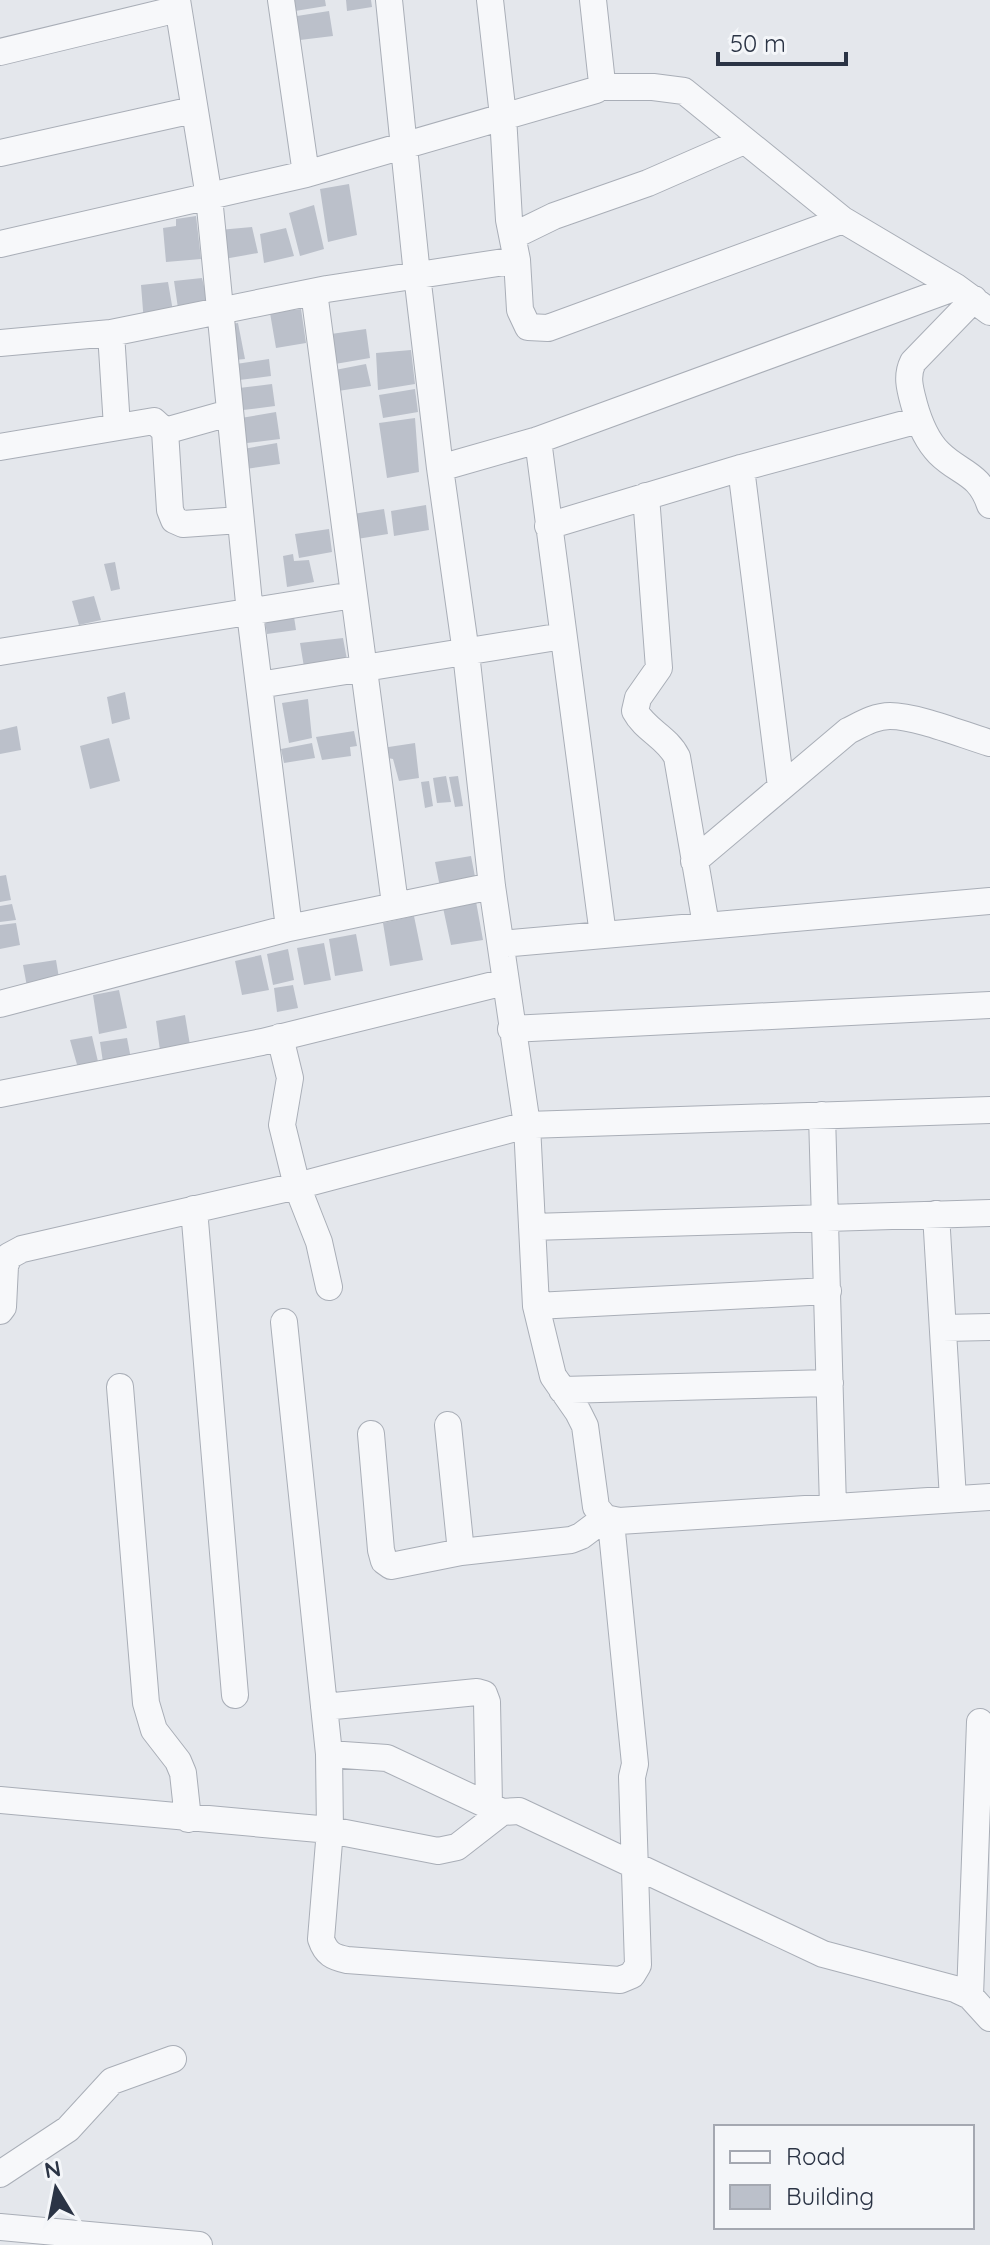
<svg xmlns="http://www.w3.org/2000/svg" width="990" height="2245" viewBox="0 0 990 2245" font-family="Quicksand,sans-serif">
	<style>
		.building { fill: #bbc0ca }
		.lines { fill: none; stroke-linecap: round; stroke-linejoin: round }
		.minor-casing { stroke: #a9aeb7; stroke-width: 28 }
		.minor { stroke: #f7f8fa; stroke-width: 26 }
	</style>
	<rect width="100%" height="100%" fill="#e4e7ec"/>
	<path class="building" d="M293,0H325L326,6L295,11Z
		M346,0H371L372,7L347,11Z
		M329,11L333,36L300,40L297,16Z
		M349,184L357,235L328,242L320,189Z
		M314,205L324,249L300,256L289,213Z
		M196,216L201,259L166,262L163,228L176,226V219Z
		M252,227L258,253L224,259L219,230Z
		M286,228L294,256L264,263L260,234Z
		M202,278L210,311L179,315L174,281Z
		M168,282L174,317L144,323L141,285Z
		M301,309L306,343L276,348L270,313Z
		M238,323L245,359L235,360L230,324Z
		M366,329L370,358L335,364L331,334Z
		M411,350L415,384L378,390L376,353Z
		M269,359L271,376L239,380L236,364Z
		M366,364L371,386L338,391L335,370Z
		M272,384L275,406L243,410L239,388Z
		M415,389L418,412L383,418L379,395Z
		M276,412L280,439L247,443L241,418Z
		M415,418L419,472L387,478L379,423Z
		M277,443L280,464L246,469L243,449Z
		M426,505L429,530L394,536L391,511Z
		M384,509L388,534L357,539L353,514Z
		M329,529L332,552L299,558L295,534Z
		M293,554L294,561L309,560L314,582L287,587L283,556Z
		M115,562L120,589L111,591L104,564Z
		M94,596L101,620L79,625L72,601Z
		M293,610L296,630L267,634L264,615Z
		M343,638L348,665L305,673L300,643Z
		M125,692L130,719L112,724L107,697Z
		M308,699L312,738L289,743L282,703Z
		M17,726L21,750L0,754V730Z
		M354,731L357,746L350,747L351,756L322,760L316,737Z
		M109,738L120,781L90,789L80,746Z
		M312,743L315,758L284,763L281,749Z
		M415,743L419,778L399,781L393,759L382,757V748Z
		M446,776L451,802L437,803L433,778Z
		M458,776L463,806L455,807L449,777Z
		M429,781L433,806L425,808L421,782Z
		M471,856L476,882L440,887L435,862Z
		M6,875L11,900L0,902V876Z
		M475,896L483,940L451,945L442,903Z
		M12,904L16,920L0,922V906Z
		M414,916L423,960L390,966L383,923Z
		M16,923L20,945L0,949V925Z
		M356,934L363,971L335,976L329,939Z
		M324,943L331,980L304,985L297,948Z
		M288,949L294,980L273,985L267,954Z
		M261,955L269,990L242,995L235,961Z
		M56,960L60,984L28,992L23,965Z
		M293,985L298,1008L277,1012L274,988Z
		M119,990L127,1028L99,1034L93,995Z
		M185,1015L191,1051L161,1058L156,1021Z
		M92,1036L100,1070L80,1075L70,1040Z
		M127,1038L132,1064L104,1069L100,1042Z"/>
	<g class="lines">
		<g class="minor-casing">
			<path id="minor" d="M177,0L209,197L250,613L289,928
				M281,0L306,174
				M389,0L417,275L440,468L466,653L492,886L527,1125L536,1306L553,1376L578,1412L585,1426L596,1507L605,1518L619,1521L990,1497
				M490,0L503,116L509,220L517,260L520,310L528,327L548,328L843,220
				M0,52L178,9
				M600,87H653L684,91L843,220L956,287L990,312
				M0,153L193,110
				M513,236L554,216L648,183L744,141
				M0,244L306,174L596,90L602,83L593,0
				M314,292L395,904
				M974,299L913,362C906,376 910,389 914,404C919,422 926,440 939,453C960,474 979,472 990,505
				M111,333L117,427
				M0,343L111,333L327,289L517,260
				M165,431L229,413
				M538,440L603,935
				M0,447L154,421L165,431L170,510L174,520L183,524L240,520
				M440,468L538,440L956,287
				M741,468L781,787
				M646,496L659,668L638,698L635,711C645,730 667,737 677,757L706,925
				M548,526L741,468L919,420
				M0,652L353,595
				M259,685L563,636
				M694,861L848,731C862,724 875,716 890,716C917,716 963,735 990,743
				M501,944L990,901
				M0,1004L289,928L492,886
				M511,1029L990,1005
				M280,1037L290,1078L282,1125L297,1186L319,1242L329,1287
				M0,1094L262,1042L505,982
				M822,1115L833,1507
				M194,1209L235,1695
				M936,1214L953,1499
				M532,1227L990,1213
				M536,1306L828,1291
				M0,1311L3,1307L5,1266L9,1256L22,1249L297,1186L527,1125L990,1110
				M284,1322L329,1754L330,1830L321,1939C326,1954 333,1957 347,1960L620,1980L632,1975L638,1965L632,1777L635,1764L612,1532L605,1518L581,1536L571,1540L461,1552L391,1566L384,1561L381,1550L371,1434
				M943,1328L990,1327
				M120,1387L146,1703L154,1730L178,1761L183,1773L188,1819
				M562,1390L830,1383
				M448,1425L461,1552
				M324,1707L477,1692L484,1694L487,1702L489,1805
				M329,1754L387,1758L502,1812
				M0,1800L330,1830L438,1851L457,1847L502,1812L519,1811L823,1954L955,1989L970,1996L990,2018
				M970,1996L980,1722
				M0,2174L68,2129L112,2081L173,2059
				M0,2227L199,2245"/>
		</g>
		<use href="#minor" class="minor"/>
	</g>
	<rect x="714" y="2125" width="260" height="104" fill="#f4f6f9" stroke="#a4a8b1" stroke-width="2"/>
	<rect x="730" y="2151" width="40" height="12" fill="#f7f8fa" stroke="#a4a8b1" stroke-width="2"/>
	<text x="786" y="2165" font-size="24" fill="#2b3445">Road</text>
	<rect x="730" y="2185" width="40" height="24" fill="#bbc0ca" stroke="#a4a8b1" stroke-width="2"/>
	<text x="786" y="2205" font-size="24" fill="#2b3445">Building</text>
	<g transform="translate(56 2189) rotate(350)" stroke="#f4f6f9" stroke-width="6" paint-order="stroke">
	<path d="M0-6L14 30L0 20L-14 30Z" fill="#2b3445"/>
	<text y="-12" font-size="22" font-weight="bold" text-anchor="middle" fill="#2b3445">N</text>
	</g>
	<path d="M718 52v12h128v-12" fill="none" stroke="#2b3445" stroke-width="4"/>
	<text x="730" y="52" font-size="24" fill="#2b3445" stroke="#f4f6f9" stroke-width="6" paint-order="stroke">50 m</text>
</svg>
